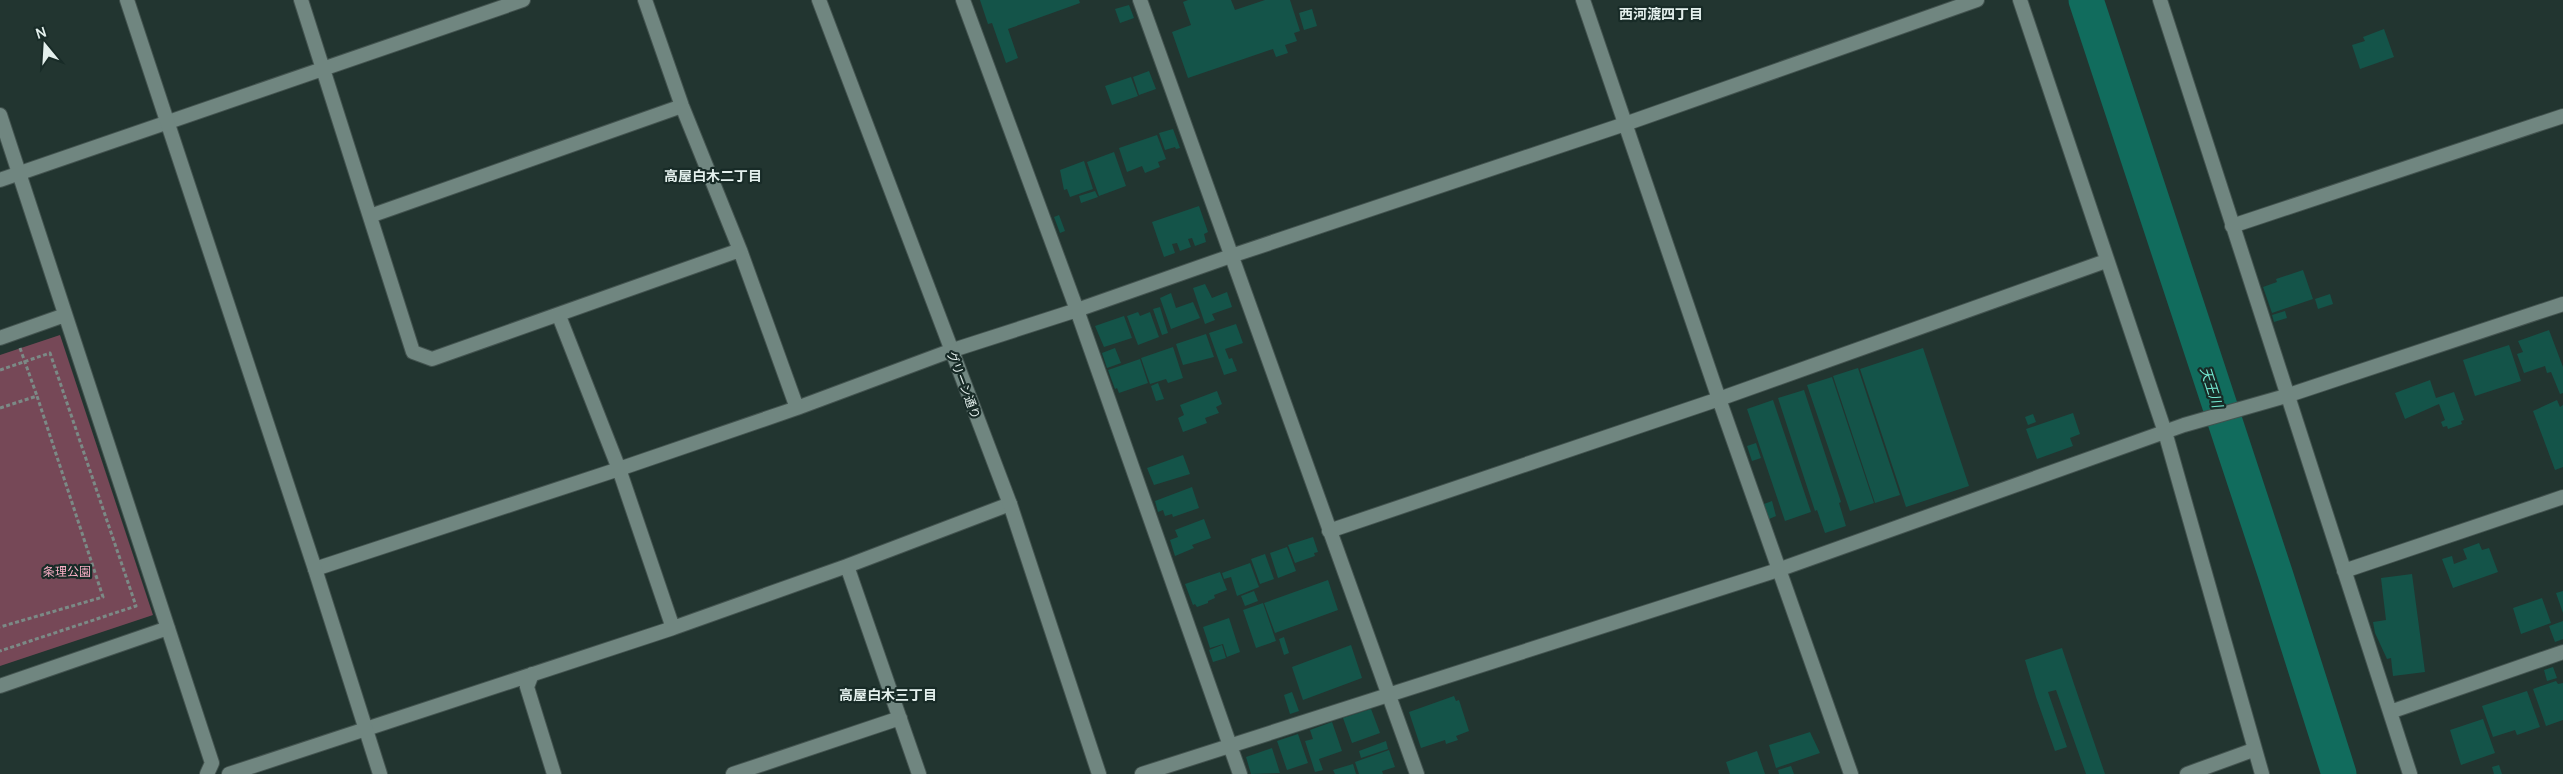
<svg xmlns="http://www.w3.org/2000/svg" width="2563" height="774" viewBox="0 0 2563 774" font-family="Manrope,'Noto Sans JP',sans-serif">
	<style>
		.green { fill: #764857 }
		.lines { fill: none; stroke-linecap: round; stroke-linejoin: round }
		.river { stroke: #116c5d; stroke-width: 35 }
		.building { fill: #145449 }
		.minor-casing { stroke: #43534f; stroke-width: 16 }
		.tertiary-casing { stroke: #43534f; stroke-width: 16 }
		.path { stroke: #7b8a86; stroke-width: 3; stroke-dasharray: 4 2.5; stroke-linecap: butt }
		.minor { stroke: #708680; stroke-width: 14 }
		.tertiary { stroke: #708680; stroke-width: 14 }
		.labels { text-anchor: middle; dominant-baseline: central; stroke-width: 4.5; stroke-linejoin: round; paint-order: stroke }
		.street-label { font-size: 12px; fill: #e4f0ed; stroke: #182b27 }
		.park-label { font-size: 12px; fill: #fab0c7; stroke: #182b27 }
		.neighbourhood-label { font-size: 14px; font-weight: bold; fill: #e4f0ed; stroke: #182b27 }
		.water-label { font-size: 14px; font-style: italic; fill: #74e9d1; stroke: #182b27 }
	</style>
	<rect width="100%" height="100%" fill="#223530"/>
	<path class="green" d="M60,335L153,615L0,666V355Z"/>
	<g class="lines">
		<path class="river" d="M2086,0L2276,576L2339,774"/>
	</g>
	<path class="building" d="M980,0H1079L1080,3L1008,29L1018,58L1006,63L992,23L988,24Z
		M1188,0H1231L1235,10L1265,0H1290L1300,31L1294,33L1297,41L1285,45L1288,53L1276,57L1273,49L1188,78L1172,32L1191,25L1183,2Z
		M1129,5L1134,18L1120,23L1115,9Z
		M1312,9L1317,26L1304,30L1299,13Z
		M2384,29L2394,57L2360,69L2352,45L2365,41L2363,37Z
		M1149,71L1156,89L1139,95L1133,77Z
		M1131,77L1138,96L1112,105L1105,86Z
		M1173,129L1180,148L1176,149L1175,147L1165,150L1159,133Z
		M1157,135L1166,159L1158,162L1160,167L1145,173L1142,166L1127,172L1119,148Z
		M1114,152L1126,186L1099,196L1087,162Z
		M1084,161L1093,189L1070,197L1067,189L1064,190L1060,170Z
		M1095,191L1098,197L1081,203L1079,196Z
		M1199,206L1208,232L1204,234L1206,242L1195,246L1192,238L1188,239L1191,247L1180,251L1177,243L1172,244L1175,253L1164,257L1152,222Z
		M1059,215L1065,231L1060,233L1054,217Z
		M2303,270L2313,299L2272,313L2263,287L2277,282L2276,279Z
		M1205,284L1212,298L1227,292L1232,307L1212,314L1215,320L1205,324L1193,288Z
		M1171,293L1176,308L1193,302L1200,318L1171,329L1160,298Z
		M2330,294L2333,304L2318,309L2315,299Z
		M1160,307L1168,333L1162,335L1153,309Z
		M2285,311L2287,318L2274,322L2272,315Z
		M1138,312L1140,316L1150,312L1159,337L1138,345L1127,316Z
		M1124,316L1132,338L1104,347L1095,326Z
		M1236,324L1243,343L1225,349L1229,359L1232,358L1237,371L1224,375L1209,333Z
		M2549,330L2563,367V393L2560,394L2551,372L2547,373L2545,366L2524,373L2517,354L2523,352L2518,341Z
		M1206,334L1214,357L1183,365L1176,344Z
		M2509,345L2521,381L2475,396L2463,360Z
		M1173,347L1183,378L1168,383L1166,379L1150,384L1141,358Z
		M1115,348L1121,363L1107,368L1102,353Z
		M1923,348L1969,486L1906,507L1860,369Z
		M1140,359L1148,383L1119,393L1117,388L1115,389L1108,370Z
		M1858,368L1900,495L1875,503L1833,376Z
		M1832,377L1874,503L1850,511L1807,385Z
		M2430,380L2436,398L2454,392L2464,420L2461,421L2462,424L2448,429L2447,426L2443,427L2441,422L2445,420L2439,404L2405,419L2395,393Z
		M1158,383L1164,399L1156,401L1151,386Z
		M1804,390L1841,502L1839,503L1846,526L1825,533L1817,510L1815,511L1778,398Z
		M1217,391L1222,404L1216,407L1219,413L1205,418L1207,423L1183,432L1178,418L1184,415L1180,405Z
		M1773,400L1811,512L1785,521L1747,409Z
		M2557,400L2560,407L2563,405V467L2555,470L2533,411Z
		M2073,413L2080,434L2070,438L2073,446L2037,459L2026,429Z
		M2033,414L2036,422L2028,425L2025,417Z
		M1756,443L1761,458L1752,461L1747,446Z
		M1183,455L1190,474L1154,485L1147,468Z
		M1192,487L1199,508L1173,517L1172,514L1165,516L1163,510L1158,512L1155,501Z
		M1772,501L1776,516L1769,519L1764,504Z
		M1204,519L1211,538L1192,545L1194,548L1175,556L1170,540L1178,537L1175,530Z
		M1313,537L1318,552L1314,553L1315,556L1295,563L1288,545Z
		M2479,543L2482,550L2489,548L2498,572L2453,588L2442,559L2452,556L2454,564L2467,559L2463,549Z
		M1287,547L1296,571L1278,578L1270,553Z
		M1265,554L1274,579L1260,584L1251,559Z
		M1250,563L1259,587L1237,596L1231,577L1224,579L1222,573Z
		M1220,572L1227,590L1214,595L1215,598L1208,601V603L1197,607L1195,604L1193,605L1185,584Z
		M2412,574L2425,672L2393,676L2391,658L2387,659L2375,633L2373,622L2386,620L2381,578Z
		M1328,580L1338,610L1275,633L1264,603Z
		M1254,591L1258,601L1245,606L1241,596Z
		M2563,591V613L2556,593Z
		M2542,598L2551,623L2521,634L2513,608Z
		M1263,603L1276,641L1256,648L1243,610Z
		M1229,618L1240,652L1227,657L1223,644L1210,648L1203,627Z
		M2563,621V639L2555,642L2549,626Z
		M1284,637L1289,653L1284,655L1279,639Z
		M1222,645L1226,658L1213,662L1209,650Z
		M1351,645L1362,678L1303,700L1292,667Z
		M2062,648L2074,684L2105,774H2086L2056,690L2048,692L2067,747L2055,751L2036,697L2025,660Z
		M2553,667L2557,678L2547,681L2544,670Z
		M2556,681L2558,684L2563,683V720L2546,726L2533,689Z
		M2527,691L2540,727L2517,735L2515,730L2493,737L2482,706Z
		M1292,692L1299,711L1290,714L1284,695Z
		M1454,696L1456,701L1459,700L1469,731L1456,736L1458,740L1446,744L1445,740L1421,748L1409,712Z
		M1371,709L1380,733L1352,743L1343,718Z
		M2483,719L2495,753L2461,765L2450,730Z
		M1332,722L1342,751L1319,759L1323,770L1315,772L1305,741L1313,739L1310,730Z
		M1810,732L1820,753L1776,768L1769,745Z
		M1298,734L1308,763L1287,770L1277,741Z
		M1386,741L1388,749L1361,758L1359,751Z
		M1272,748L1280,773L1251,774L1246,757Z
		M1389,750L1395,767L1382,771L1383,774H1359L1355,762Z
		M1757,751L1765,774H1730L1726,762Z
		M1353,764L1356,774H1335L1333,770Z
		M2499,765L2502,774H2494L2492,767Z
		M1791,766L1794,774H1779L1778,770Z"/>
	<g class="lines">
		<g class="minor-casing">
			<path id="minor" d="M301,0L413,352L432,359L740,250
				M645,0L682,106L740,250L797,408
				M963,0L1077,310L1240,774
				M1140,0L1417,774
				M1583,0L1719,399L1851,774
				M2020,0L2165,432L2262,774
				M2160,0L2410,774
				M0,115L212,763L207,774
				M0,180L523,0
				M370,216L682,106
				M2232,226L2563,116
				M559,316L619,469L673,628
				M0,338L65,315
				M1329,531L1719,399L2106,261
				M847,566L1010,504
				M315,569L619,469L797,408L950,351L1077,310L1231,256L1625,124L1977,0
				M2344,571L2563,497
				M532,674L527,687L554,774
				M0,686L168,628
				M2390,712L2563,652
				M229,774L673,628L847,566L919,774
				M733,774L900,718
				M1142,774L1778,570L2184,425L2286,396L2563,304
				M2187,774L2253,750"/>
		</g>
		<g class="tertiary-casing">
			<path id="tertiary" d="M127,0L315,569L380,774
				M819,0L1010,504L1099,774"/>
		</g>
		<path class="path" d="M20,348L37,396
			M0,370L50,353L136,606L0,651
			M0,408L37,396L103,597L0,627"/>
		<use href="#minor" class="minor"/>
		<use href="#tertiary" class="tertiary"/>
	</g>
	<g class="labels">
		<g class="street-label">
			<text transform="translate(964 385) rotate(69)">グリーン通り</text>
		</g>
		<g class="park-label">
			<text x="67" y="571">条理公園</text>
		</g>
		<g class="neighbourhood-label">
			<text x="1661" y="13">西河渡四丁目</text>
			<text x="713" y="175">高屋白木二丁目</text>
			<text x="888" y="694">高屋白木三丁目</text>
		</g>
		<g class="water-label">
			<text transform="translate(2212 387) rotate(72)">天王川</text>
		</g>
	</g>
	<g transform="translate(45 45) rotate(342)" stroke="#182b27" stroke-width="4" paint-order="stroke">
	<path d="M0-4L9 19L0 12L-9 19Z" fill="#e4f0ed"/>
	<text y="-8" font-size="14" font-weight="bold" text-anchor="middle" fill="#e4f0ed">N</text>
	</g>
</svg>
